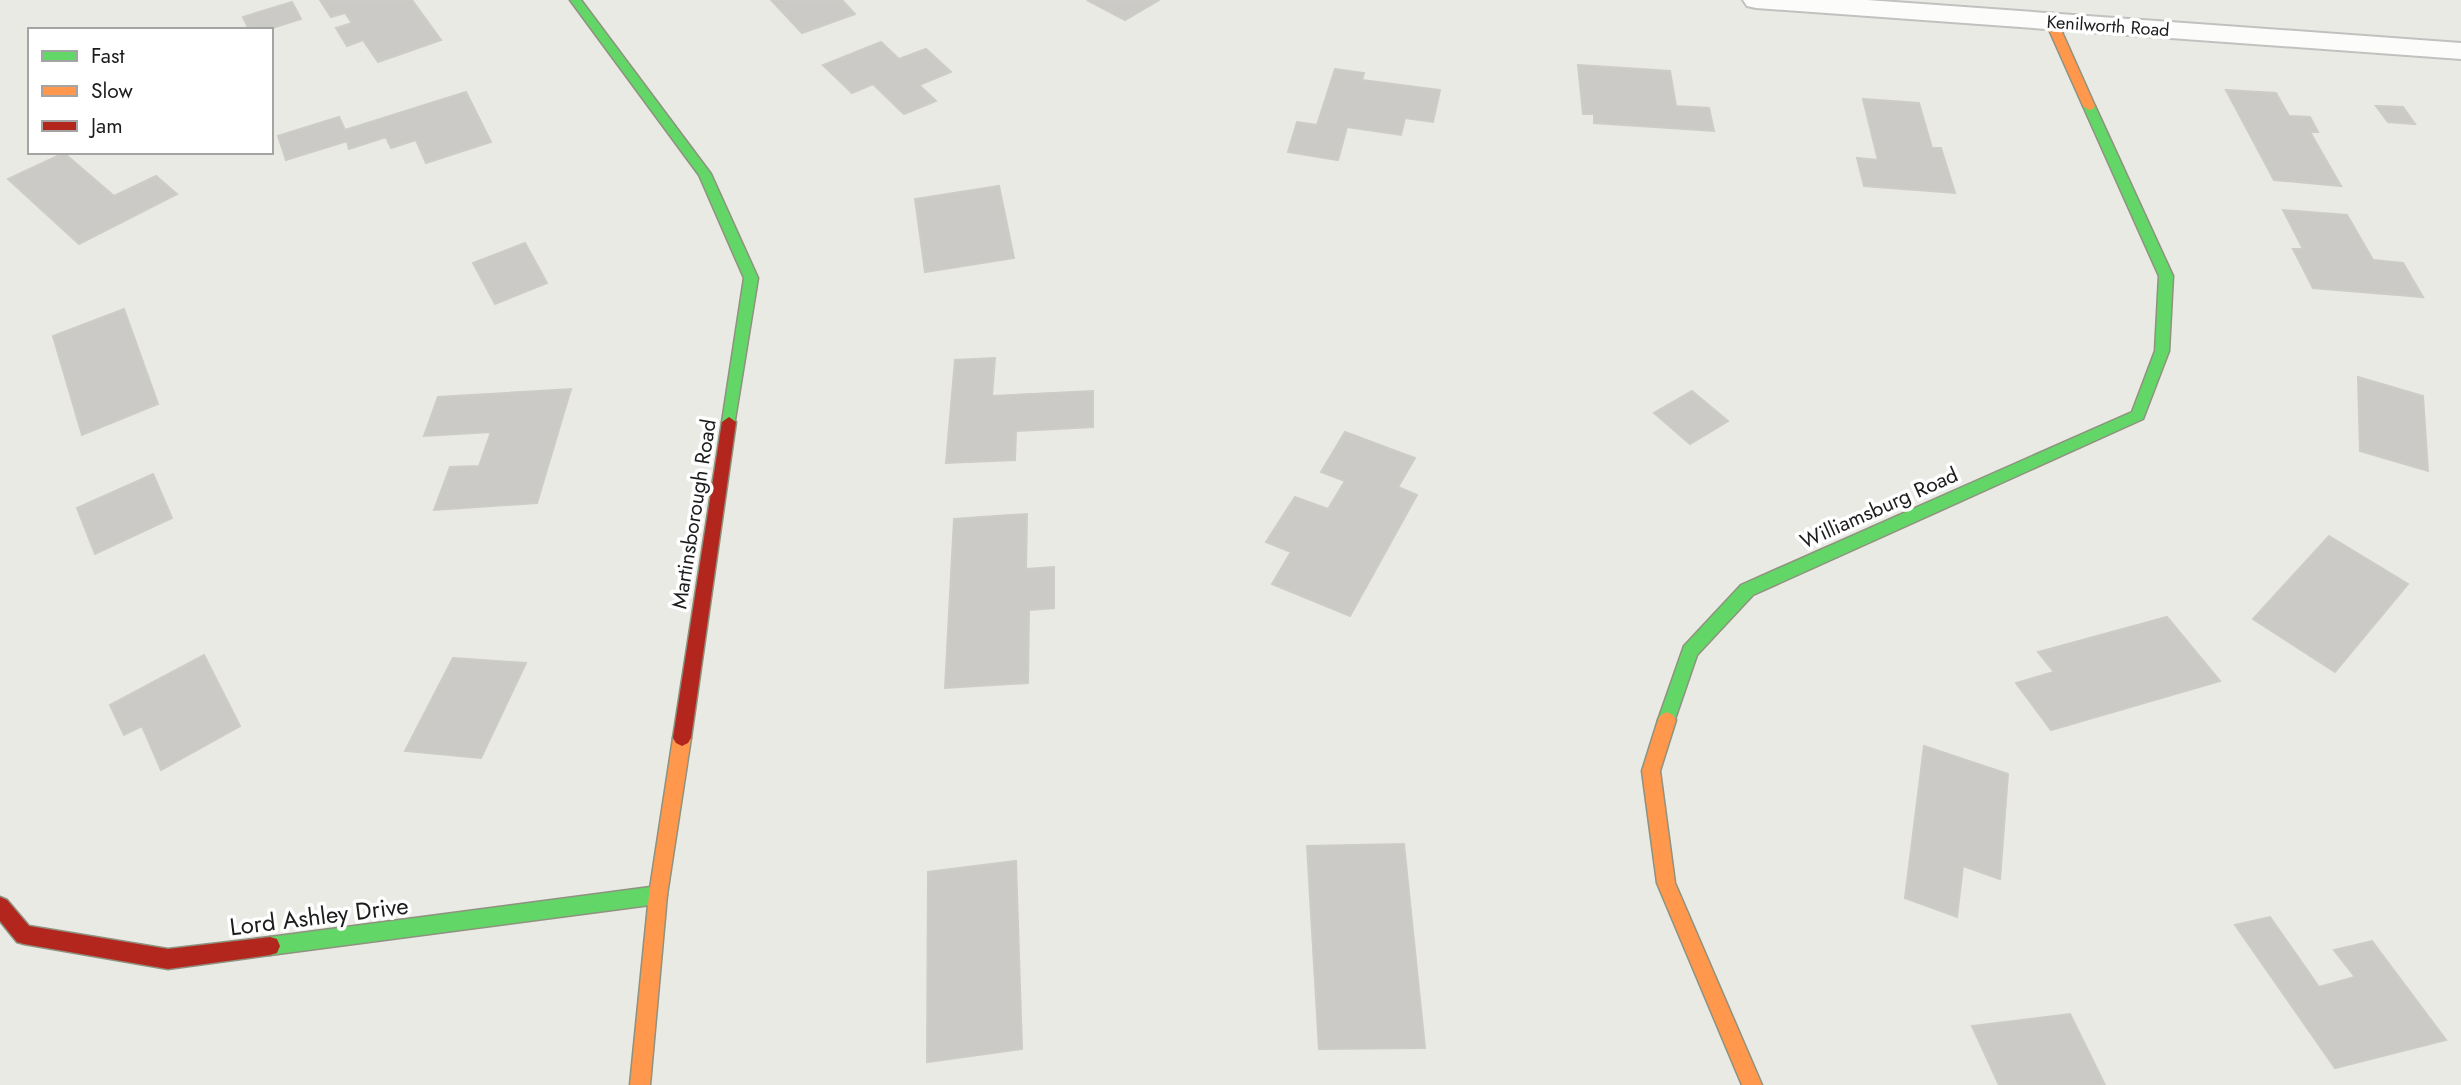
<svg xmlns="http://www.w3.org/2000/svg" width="2461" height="1085" viewBox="0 0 2461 1085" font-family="Jost,sans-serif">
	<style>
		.building { fill: #cbcac7; stroke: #cdccc7; stroke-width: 2 }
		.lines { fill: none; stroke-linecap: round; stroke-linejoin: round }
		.street-casing { stroke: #c1c1bf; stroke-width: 4 }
		.fast-casing { stroke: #8e927f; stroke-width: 3 }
		.slow-casing { stroke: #8e927f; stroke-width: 3 }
		.jam-casing { stroke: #8e927f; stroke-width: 3 }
		.street { fill: #fcfcfb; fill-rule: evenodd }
		.fast { fill: #63d668; fill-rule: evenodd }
		.slow { fill: #ff974d; fill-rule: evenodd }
		.jam { fill: #b3261e; fill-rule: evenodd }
		.labels { text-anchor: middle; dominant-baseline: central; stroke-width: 7; stroke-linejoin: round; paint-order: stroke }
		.far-street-label { font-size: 18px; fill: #1c1c1c; stroke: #fff }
		.street-label { font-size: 21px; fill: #1c1c1c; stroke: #fff }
		.near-street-label { font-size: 24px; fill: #1c1c1c; stroke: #fff }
	</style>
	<rect width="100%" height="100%" fill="#eaeae5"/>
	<path class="building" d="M320,0H412L441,40L378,62L363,40L347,46L336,28L352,23L345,13L331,17Z
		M771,0H842L855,14L802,33Z
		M1087,0H1159L1125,20Z
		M292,2L301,19L266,30H249L243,17Z
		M881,42L899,59L926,49L951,72L919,85L936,101L904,114L873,84L852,93L823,65Z
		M1578,65L1670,71L1676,106L1709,108L1714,131L1594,123V114H1583Z
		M1335,69L1364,73L1362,80L1440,90L1433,122L1405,118L1401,135L1347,127L1338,160L1288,152L1297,122L1317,125Z
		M2226,90L2276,93L2289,116L2310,117L2318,132H2310L2341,186L2274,180Z
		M466,92L491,142L426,163L416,140L391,148L386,137L349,149L347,141L286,160L278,136L339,117L345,130Z
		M1863,99L1919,103L1932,148H1941L1955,193L1864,186L1857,158L1878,160Z
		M2376,106L2403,107L2415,124L2388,122Z
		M64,153L114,196L156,176L177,194L79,244L8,179Z
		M999,186L1014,258L925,272L915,199Z
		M2283,210L2347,215L2373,260L2403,263L2423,297L2313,288L2293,249H2303Z
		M525,243L547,283L495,304L473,263Z
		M124,309L158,404L82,435L53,336Z
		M995,358L992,396L1093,391V427L1016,431L1015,460L946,463L955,360Z
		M2358,377L2423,396L2428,471L2360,451Z
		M571,389L537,503L434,510L450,467L479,466L491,432L424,436L438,397Z
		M1692,391L1728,421L1690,444L1654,413Z
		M1345,432L1415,458L1398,487L1417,495L1350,616L1272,584L1291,552L1266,542L1295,497L1328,509L1345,481L1321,472Z
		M153,474L172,518L95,554L77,508Z
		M1027,514L1026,569L1054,567V608L1029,610L1028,683L945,688L954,519Z
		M2329,536L2408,584L2335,672L2253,619Z
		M2167,617L2220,681L2051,730L2016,683L2054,672L2038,652Z
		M204,655L240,726L161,770L142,726L124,735L110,705Z
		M453,658L526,663L481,758L405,751Z
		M1924,746L2008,774L2000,879L1963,866L1957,917L1905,898Z
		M1404,844L1425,1048L1319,1049L1307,846Z
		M1016,861L1022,1049L927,1062L928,872Z
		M2270,917L2319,987L2355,977L2334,950L2372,941L2446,1040L2335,1068L2235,925Z
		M2070,1014L2105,1085H1999L1972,1026Z"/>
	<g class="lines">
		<g class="street-casing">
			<path id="street" d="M1743,0H1867L2461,43V59L1756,8L1747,6Z"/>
		</g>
		<g class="fast-casing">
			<path id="fast" d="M570,0H581L711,174L758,278L734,426H724L722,422L744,278L699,175Z
				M2089,102L2095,106L2173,276L2169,351L2143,419L1753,595L1697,655L1673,725L1667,728L1661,725L1658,720L1684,646L1741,585L2132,412L2155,351L2159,276L2083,106Z
				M658,886L665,889L667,895L665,901L658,904L270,955L263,953L260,946L263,939L270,937Z"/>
		</g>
		<g class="slow-casing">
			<path id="slow" d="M2052,20L2058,23L2095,106L2093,109L2089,110L2083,106L2046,23Z
				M1667,712L1673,715L1676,720L1660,771L1675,883L1762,1085H1742L1657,883L1642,771L1658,720L1661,715Z
				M682,730L688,733L691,738L667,895L650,1085H630L649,895L673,738L676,733Z"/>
		</g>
		<g class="jam-casing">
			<path id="jam" d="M729,417L736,422L691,738L688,743L682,746L676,743L673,738L722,422Z
				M0,897L7,900L29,926L168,949L270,937L277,939L280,946L277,953L270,955L168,969L24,944L17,942L0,921Z"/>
		</g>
		<use href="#street" class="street"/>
		<use href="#fast" class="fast"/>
		<use href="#slow" class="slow"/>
		<use href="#jam" class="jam"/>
	</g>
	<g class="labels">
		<g class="far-street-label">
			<text transform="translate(2108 26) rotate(4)">Kenilworth Road</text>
		</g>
		<g class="street-label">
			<text transform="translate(1879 508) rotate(-24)">Williamsburg Road</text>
			<text transform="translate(694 514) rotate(-81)">Martinsborough Road</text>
		</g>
		<g class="near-street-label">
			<text transform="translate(319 916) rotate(-7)">Lord Ashley Drive</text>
		</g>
	</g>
	<rect x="28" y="28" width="245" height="126" fill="#ffffff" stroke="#a4a4a4" stroke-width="2"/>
	<rect x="42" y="51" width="35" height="10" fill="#63d668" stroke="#a4a4a4" stroke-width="2"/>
	<text x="91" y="63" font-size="21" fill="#1c1c1c">Fast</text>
	<rect x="42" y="86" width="35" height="10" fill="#ff974d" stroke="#a4a4a4" stroke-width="2"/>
	<text x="91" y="98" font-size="21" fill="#1c1c1c">Slow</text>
	<rect x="42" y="121" width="35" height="10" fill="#b3261e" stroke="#a4a4a4" stroke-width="2"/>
	<text x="91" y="133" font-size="21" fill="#1c1c1c">Jam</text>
</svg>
